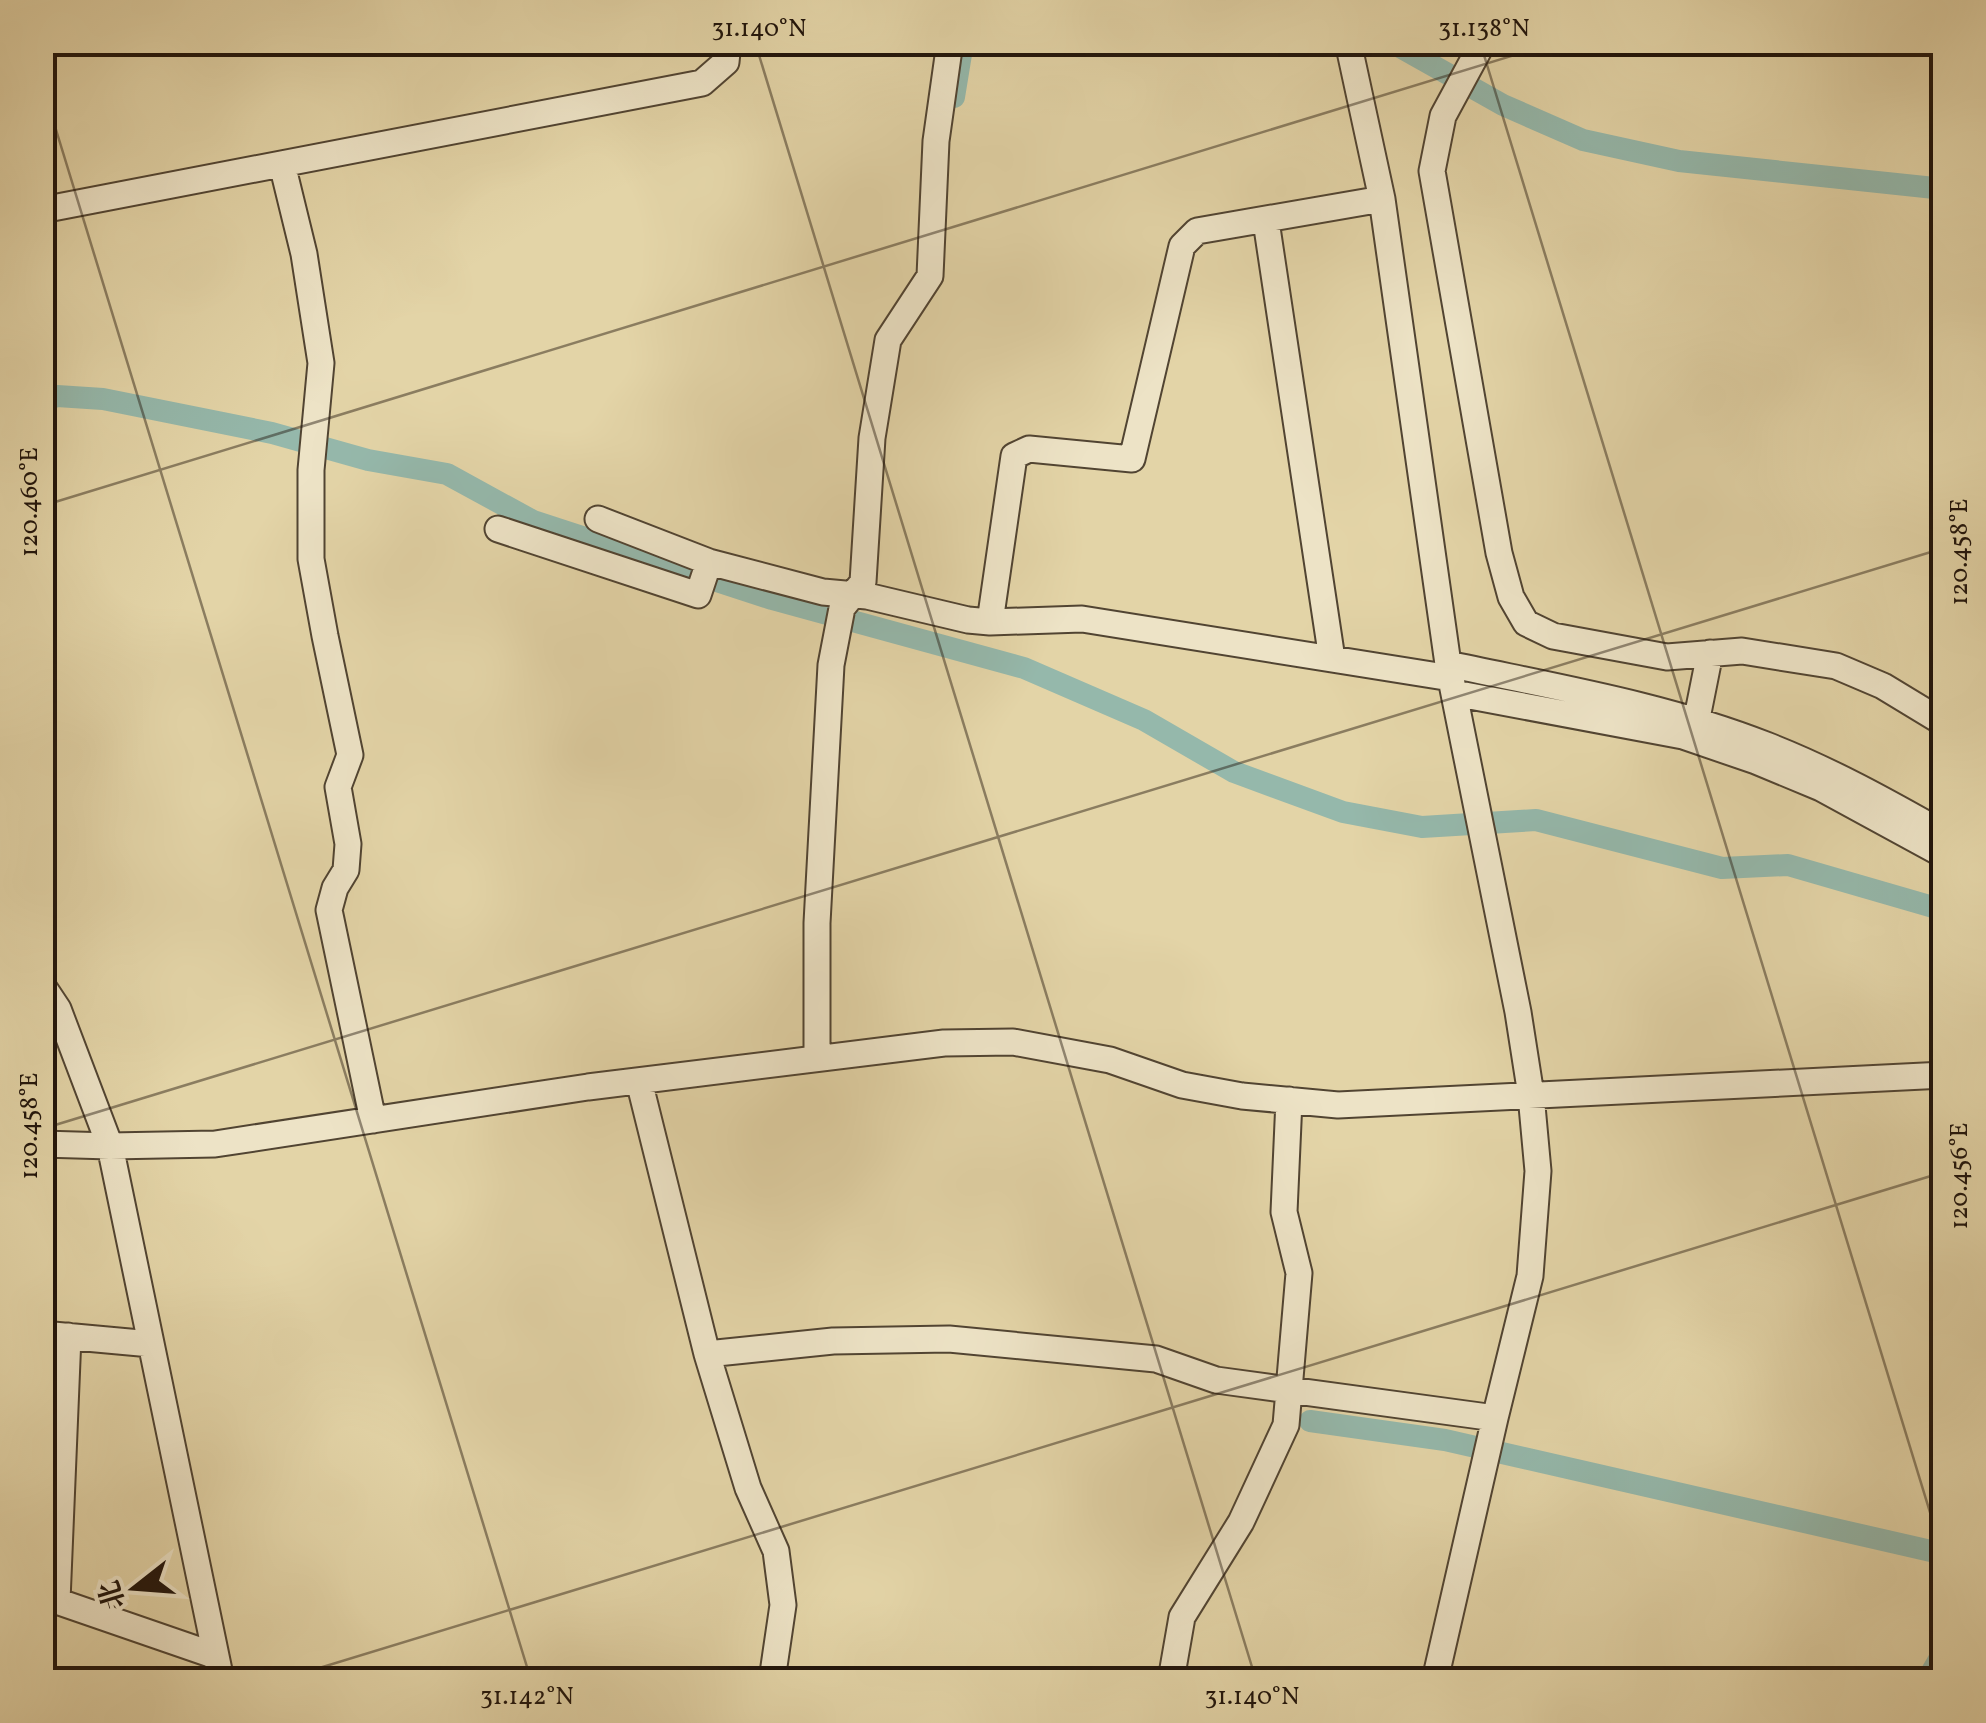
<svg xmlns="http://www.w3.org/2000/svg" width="1986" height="1723" viewBox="0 0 1986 1723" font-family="Vollkorn,'Noto Serif SC',serif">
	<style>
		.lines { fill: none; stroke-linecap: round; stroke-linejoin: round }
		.canal { stroke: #95b8ab; stroke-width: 22 }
		.minor-casing { stroke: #514432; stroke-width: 29 }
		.minor { stroke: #ede3c6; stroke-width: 25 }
		.ticks { fill: none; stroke: #20140b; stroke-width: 2.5; stroke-opacity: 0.45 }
		.neatline { fill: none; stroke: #20140b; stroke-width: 4 }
		.ticks-label { font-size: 25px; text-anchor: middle; fill: #20140b }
	</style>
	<rect width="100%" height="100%" fill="#e3d4a7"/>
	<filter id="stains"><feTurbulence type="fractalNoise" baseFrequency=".002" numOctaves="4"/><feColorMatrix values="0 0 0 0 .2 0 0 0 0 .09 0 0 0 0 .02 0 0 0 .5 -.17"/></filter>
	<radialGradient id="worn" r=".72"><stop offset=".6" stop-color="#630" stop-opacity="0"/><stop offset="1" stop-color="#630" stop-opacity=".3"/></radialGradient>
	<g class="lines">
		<path class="canal" d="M1391,42L1503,105L1583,140L1679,161L1944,189
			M954,97L963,42
			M42,401L57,396L103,399L272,433L368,460L447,474L533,521L772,599L1024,668L1144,720L1234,772L1343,812L1422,827L1536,820L1722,868L1788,865L1933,907L1944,913
			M1310,1421L1445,1440L1944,1554
			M1927,1680L1944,1651"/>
		<g class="minor-casing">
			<path id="minor" d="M1348,42L1382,199L1448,664L1518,1012L1531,1095L1538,1171L1530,1276L1495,1418L1435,1680
				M1483,42L1443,116L1432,171L1499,553L1511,597L1526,623L1553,636L1667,657L1742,651L1836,666L1883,686L1944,723
				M282,164L304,254L321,363L311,470V559L325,636L350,755L338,787L348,844L346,870L335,888L329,910L373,1120
				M42,210L702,83L726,62L728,42
				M1266,221L1332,659
				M598,519L709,562L823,592L867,596L968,620L990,622L1082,619L1451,678
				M498,529L698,595L709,562
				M990,622L1014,456L1029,449L1132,459L1182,246L1197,231L1382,199
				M1448,664C1555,687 1664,705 1766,745C1828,769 1886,801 1944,834
				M1454,693L1683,736L1756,761L1821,788L1944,855
				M1696,723L1710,653
				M42,985L58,1009L110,1146L221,1680
				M817,1058V923L831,665L842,608L863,582L872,438L888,340L930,276L936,141L950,42
				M639,1081L707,1354L748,1488L776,1551L783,1605L772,1680
				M42,1144L110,1146L215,1144L588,1087L944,1043L1013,1042L1110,1060L1182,1085L1242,1096L1338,1105L1944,1075
				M42,1334L151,1344
				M707,1354L833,1341L949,1339L1156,1359L1216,1380L1495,1418
				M42,1596L216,1656
				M57,1601L68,1336
				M1171,1680L1182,1617L1241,1522L1286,1425L1299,1273L1284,1212L1289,1100"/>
		</g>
		<use href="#minor" class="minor"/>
	</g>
	<path class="ticks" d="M755,42L1256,1680M1480,42L1944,1558M42,84L531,1680M42,506L1557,42M42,1129L1944,548M280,1680L1944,1172"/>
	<rect width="1986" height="1723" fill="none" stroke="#e3d4a7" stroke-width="110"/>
	<g transform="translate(135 1588) rotate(253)" stroke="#ede3c6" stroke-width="8" paint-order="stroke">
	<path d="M0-8L18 38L0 25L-18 38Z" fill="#20140b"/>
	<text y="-15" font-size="28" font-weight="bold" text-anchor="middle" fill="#20140b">北</text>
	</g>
	<rect x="55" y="55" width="1876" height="1613" class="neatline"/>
	<g class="ticks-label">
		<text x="759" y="36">31.140°N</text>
		<text x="1484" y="36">31.138°N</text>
		<text transform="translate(28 502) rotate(-90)" y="9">120.460°E</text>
		<text transform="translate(1958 552) rotate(-90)" y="9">120.458°E</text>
		<text transform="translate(28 1126) rotate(-90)" y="9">120.458°E</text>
		<text transform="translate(1958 1176) rotate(-90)" y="9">120.456°E</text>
		<text x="527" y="1704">31.142°N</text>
		<text x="1252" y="1704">31.140°N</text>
	</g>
	<rect width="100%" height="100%" filter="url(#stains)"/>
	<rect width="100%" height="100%" fill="url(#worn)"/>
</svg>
